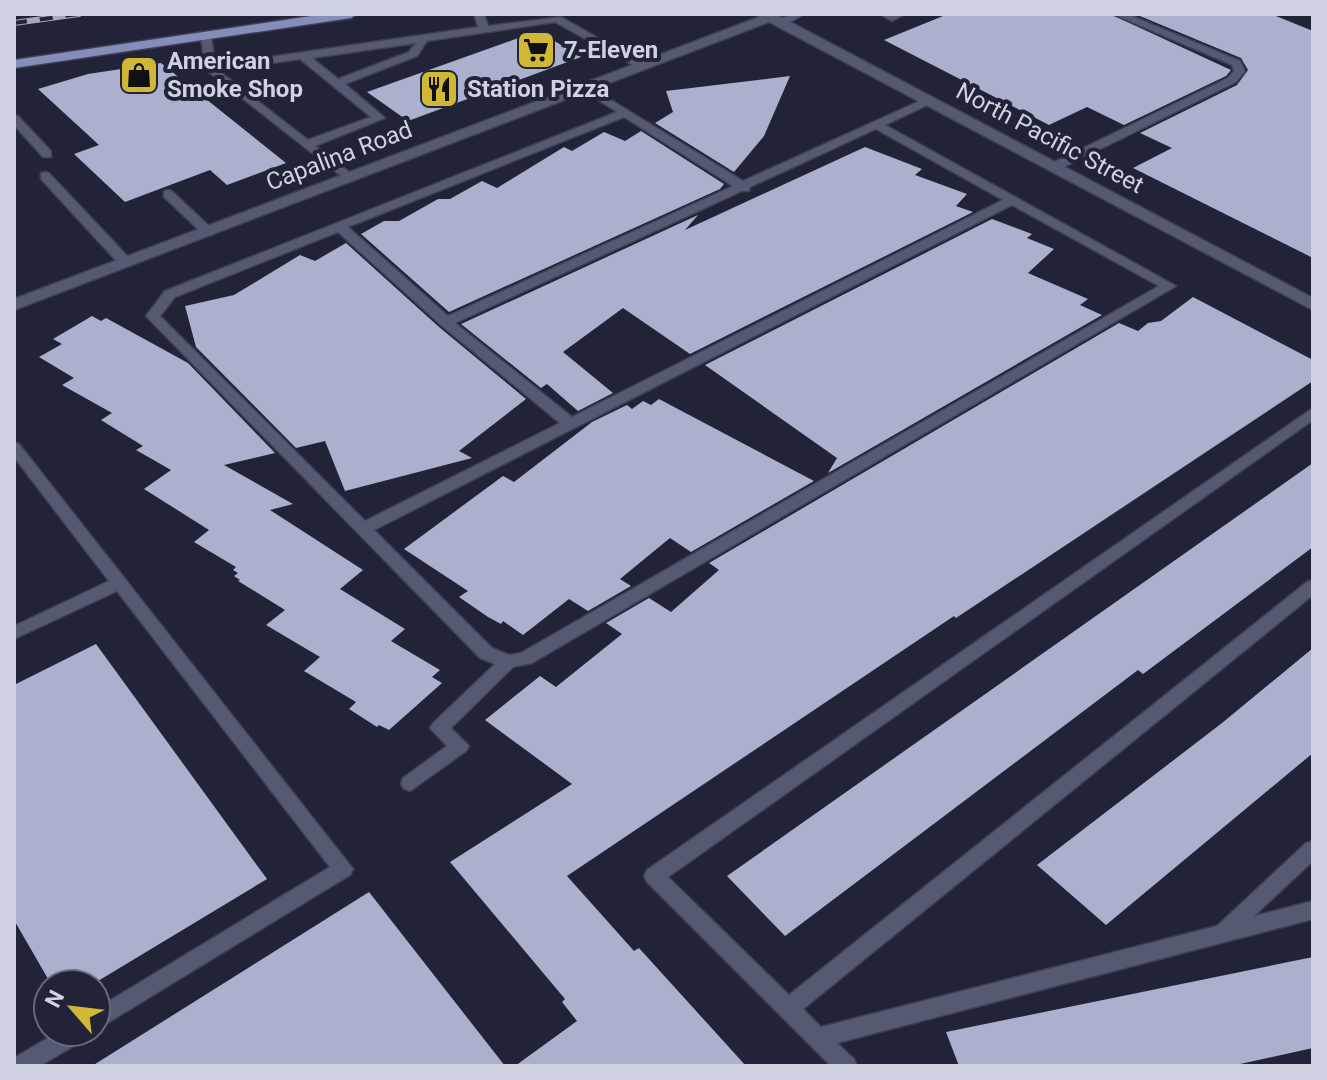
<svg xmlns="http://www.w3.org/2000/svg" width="1327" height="1080" viewBox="0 0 1327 1080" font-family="Roboto,sans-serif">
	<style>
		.building { fill: #abb0cc }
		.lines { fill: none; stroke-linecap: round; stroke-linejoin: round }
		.lane-casing { stroke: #3d3f52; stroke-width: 3 }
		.secondary-casing { stroke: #3d3f52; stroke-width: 3 }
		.primary-casing { stroke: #3d3f52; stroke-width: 3 }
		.lane { fill: #555971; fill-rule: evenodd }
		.secondary { fill: #555971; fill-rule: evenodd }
		.primary { fill: #858dbb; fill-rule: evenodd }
		.rail-casing { stroke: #a7aaba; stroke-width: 6 }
		.rail { stroke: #212339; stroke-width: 4; stroke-dasharray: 13; stroke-linecap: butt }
		.labels { text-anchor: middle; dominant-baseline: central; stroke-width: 8; stroke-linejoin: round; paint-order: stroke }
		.far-poi-label { font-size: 24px; font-weight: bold; fill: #cfd2e1; stroke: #212339; text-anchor: start }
		.far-street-label { font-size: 24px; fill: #cfd2e1; stroke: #212339 }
	</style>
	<rect width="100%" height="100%" fill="#212339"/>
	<path class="building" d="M948,14H1110L1231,70L1226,76L1124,125L1087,107L1049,125L884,40Z
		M1135,14H1271L1313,31V258L1133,168L1172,148L1140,133L1237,85L1248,70L1241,58Z
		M538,31L581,57L408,121L367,92Z
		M161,63L286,163L227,185L210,170L125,202L74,154L99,145L38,89L88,74Z
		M790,76L764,136L734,172L655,123L673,112L666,91Z
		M641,131L724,184L720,189L449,312L361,234L384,221H399L438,199H450L482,181L497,188L564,147L572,151L604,132L625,141Z
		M865,147L922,169L915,175L967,194L956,206L973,212L690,354L623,308L563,352L613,393L578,411L547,384L541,388L461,324L698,215L685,230Z
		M992,219L1032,234L1027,238L1054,249L1028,273L1088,299L1080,305L1102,315L828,473L837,458L705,365Z
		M346,243L439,327L526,399L459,451L472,458L345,491L325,441L296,448L196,347L185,306L234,295L300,255L315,261Z
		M1193,297L1313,360V381L956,618L954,616L567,876L634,951L639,948L746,1066H515L577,1021L562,1002L565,999L450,862L572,784L485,720L540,676L556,687L622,634L606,623L649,598L671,612L719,570L709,563L1119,323L1138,331L1148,323L1161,321Z
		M92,316L101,321L106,318L188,363L275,453L224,465L293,504L270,510L363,570L340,589L405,629L391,641L440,670L432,677L442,683L389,730L379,725L377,727L349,709L356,702L304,671L320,657L266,625L285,610L238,581L240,580L234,576L238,573L233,570L236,567L194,542L209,530L144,489L171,470L136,450L143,446L101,420L112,413L62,385L74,378L39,357L62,344L53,339Z
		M659,399L814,481L691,552L670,538L620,579L631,586L588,611L569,599L523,635L503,621L501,624L488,617L459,597L468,591L404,549L503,476L514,482L592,422L627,405L632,409L643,401L651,405Z
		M1313,463V547L1143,674L1138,670L785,936L727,876Z
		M96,644L267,879L93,984H51L14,920V685Z
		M1313,648V753L1106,925L1037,865L1222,723Z
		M369,892L505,1066H92Z
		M1313,957V1048L1231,1066H959L946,1032Z"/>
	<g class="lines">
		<g class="lane-casing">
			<path id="lane" d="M474,14H484L488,26L561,17L647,66L638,68L555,22L427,41L417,56L345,84L385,118L315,146L353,175L355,178L349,182L205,69L201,36L206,33L211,36L215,65L478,27ZM416,43L409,52L338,79L312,58ZM300,59L371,117L308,140L219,71Z
				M791,14H804L785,25H777V21Z
				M880,14H905L892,21Z
				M1113,14H1127L1240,61L1245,71L1236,82L1058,170H1050V164L1228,78L1234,71L1232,65Z
				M585,84L743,181L924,99H932V103L885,125L1176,286L532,663L513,667L451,728L469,746L466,751L410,791L403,788L401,783L403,778L447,746L430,728L433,723L495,664L480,658L146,316L165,291L617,112L581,89L579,87ZM624,117L733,186L448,316L348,227ZM876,129L1003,200L572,417L455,323L742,191H749L750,187ZM1012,205L1159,286L521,653L509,655L492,648L374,530ZM338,232L441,325L560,423L365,521L160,316L175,297Z
				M14,115L18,116L51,151V157H43L14,125Z
				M45,172L49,173L131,260V266H121L41,179V173Z
				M168,190L172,191L212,229V235H204L164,197V191Z
				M1313,408V420L668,877L789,995L1307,582L1313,580V595L803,1009L821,1027L1217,926L1306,843L1313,841V861L1254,916L1313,901V919L837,1043L854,1059L857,1066H831L647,882L644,876L647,870Z
				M14,442L19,444L353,869L350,875L96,1030V1009L330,867L117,591L14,639V626L109,581L14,457Z
				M58,1032H88L85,1039L40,1066H14V1058Z"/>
		</g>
		<g class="secondary-casing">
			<path id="secondary" d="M758,14H775L1313,298V310L769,22L14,310V299L759,17Z"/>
		</g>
		<g class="primary-casing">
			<path id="primary" d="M325,14H357L351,18L14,68V60Z"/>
		</g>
		<use href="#lane" class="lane"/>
		<use href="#secondary" class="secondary"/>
		<use href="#primary" class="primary"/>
		<g class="rail-casing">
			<path id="rail" d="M14,23L79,14"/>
		</g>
		<use href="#rail" class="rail"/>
	</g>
	<defs>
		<g id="supermarket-square" transform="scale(2)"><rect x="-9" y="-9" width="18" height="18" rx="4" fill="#d1b736" stroke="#212339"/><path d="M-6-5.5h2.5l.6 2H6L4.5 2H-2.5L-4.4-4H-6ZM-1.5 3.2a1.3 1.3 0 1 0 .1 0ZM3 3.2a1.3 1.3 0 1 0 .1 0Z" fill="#111"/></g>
		<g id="shop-square" transform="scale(2)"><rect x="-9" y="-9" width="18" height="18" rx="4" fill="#d1b736" stroke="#212339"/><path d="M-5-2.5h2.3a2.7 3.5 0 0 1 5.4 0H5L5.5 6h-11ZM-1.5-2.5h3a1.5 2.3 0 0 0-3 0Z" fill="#111"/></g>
		<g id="restaurant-square" transform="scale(2)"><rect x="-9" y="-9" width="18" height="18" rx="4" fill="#d1b736" stroke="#212339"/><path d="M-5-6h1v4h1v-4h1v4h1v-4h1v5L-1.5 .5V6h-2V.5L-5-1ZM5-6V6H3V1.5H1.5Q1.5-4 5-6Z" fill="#111"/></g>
	</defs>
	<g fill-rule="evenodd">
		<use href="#supermarket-square" x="536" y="50"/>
		<use href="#shop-square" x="139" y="75"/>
		<use href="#restaurant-square" x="439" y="89"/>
	</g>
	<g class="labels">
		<g class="far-poi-label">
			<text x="564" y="50">7-Eleven</text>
			<text x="167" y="61">American<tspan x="167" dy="28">Smoke Shop</tspan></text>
			<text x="467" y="89">Station Pizza</text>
		</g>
		<g class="far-street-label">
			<text transform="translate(1050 138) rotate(28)">North Pacific Street</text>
			<text transform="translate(339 156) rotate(-21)">Capalina Road</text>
		</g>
	</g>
	<rect width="1327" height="1080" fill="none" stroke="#cfd2e1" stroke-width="32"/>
	<g transform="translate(72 1008) rotate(298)"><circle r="38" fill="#212339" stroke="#67697c" stroke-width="2"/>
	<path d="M0-6L14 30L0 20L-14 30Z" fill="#d1b736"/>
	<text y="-12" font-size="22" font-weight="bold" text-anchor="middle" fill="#cfd2e1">N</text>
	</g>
</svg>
